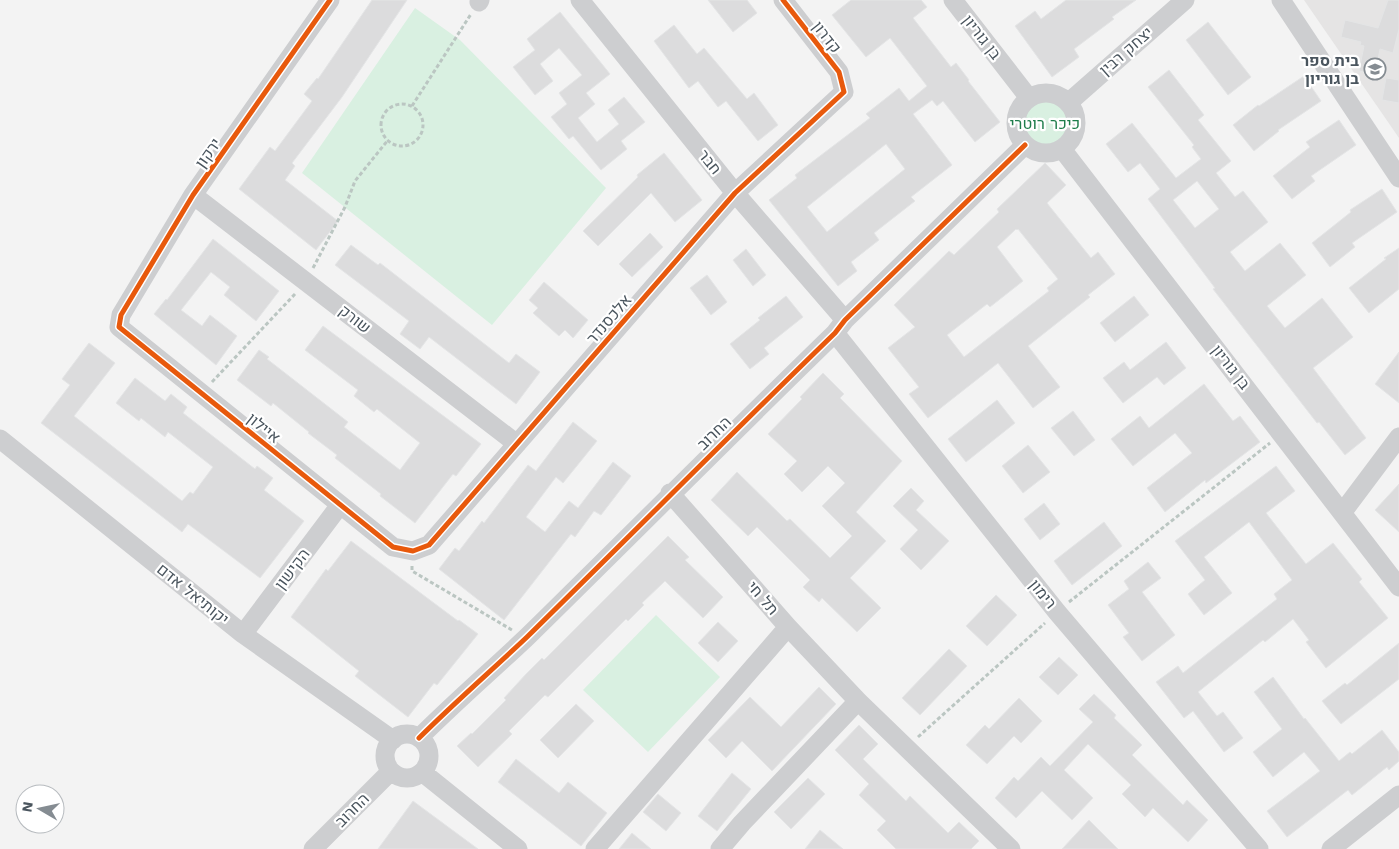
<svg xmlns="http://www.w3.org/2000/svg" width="1399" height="849" viewBox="0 0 1399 849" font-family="'Work Sans',Heebo,sans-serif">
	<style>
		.education { fill: #e5e4e4 }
		.green { fill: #d9f0e1 }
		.building { fill: #dcdcdd; stroke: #e4e5e6; fill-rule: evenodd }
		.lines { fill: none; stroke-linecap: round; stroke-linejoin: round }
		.path { stroke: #bbc6c2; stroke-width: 3; stroke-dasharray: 4 2.5; stroke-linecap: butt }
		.minor { stroke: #cdced0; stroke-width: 19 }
		.cycleway-casing { stroke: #fff; stroke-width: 8 }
		.cycleway { stroke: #e8590c; stroke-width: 5 }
		.labels { text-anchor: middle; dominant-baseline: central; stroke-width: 4.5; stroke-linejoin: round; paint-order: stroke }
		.street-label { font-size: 16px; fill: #4a555e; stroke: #fff }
		.poi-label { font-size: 16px; font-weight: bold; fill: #4a555e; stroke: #fff; text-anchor: end }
		.park-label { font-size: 16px; fill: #1e7d4b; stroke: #fff }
	</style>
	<rect width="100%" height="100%" fill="#f3f3f3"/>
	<path class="education" d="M1304,0H1399V138Z"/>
	<path class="green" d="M415,8L460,40L606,188L492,325L302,173Z
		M1022 123a23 23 0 1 1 46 0a23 23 0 1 1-46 0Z
		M656,615L720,677L648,752L583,690Z"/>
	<path class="building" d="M372,0H407L342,97L292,163L295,166L285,180L338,221L316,250L239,189L270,147L275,151L312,101L304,94L317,78L318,79Z
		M708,0H747L757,13L733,32Z
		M851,0H921L927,7L913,18L951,67L956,63L969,80L968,81L1000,122L975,142L943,101L937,106L932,100L913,114L952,165L911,197L915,201L874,233L879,240L851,262L857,271L838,286L769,200L797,178L795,175L870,118L866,114L899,88L909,101L927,86L890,38L866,57L832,15ZM886,144L905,169L827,232L807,207Z
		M1066,0H1136L1112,17L1114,19L1074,49L1079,57L1052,77L1015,26L1035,11L1041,19Z
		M1388,0H1399V29L1393,53L1380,49L1375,74L1359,71L1364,46L1360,45L1361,42L1341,37L1345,20L1378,28Z
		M560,12L610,74L586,93L595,104L578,118L597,142L619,124L608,110L624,97L645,122L621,141L627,149L601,170L573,136L569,139L551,117L567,104L559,93L582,75L559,48L540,64L553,81L535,95L513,67L535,50L527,39Z
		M1208,22L1251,77L1228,95L1186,40Z
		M674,25L697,54L704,48L747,99L754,93L778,125L758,141L726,101L718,107L698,81L689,88L654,41Z
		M1169,70L1204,115L1198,120L1231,161L1216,173L1235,197L1243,191L1268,222L1230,252L1245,271L1280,243L1306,275L1267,306L1285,328L1322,298L1353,337L1313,368L1366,438L1345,455L1319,422L1317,423L1213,289L1215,288L1148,199L1160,189L1140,163L1128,172L1106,144L1132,123L1176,178L1201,159L1192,147L1194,145L1148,87ZM1197,181L1219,209L1195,228L1173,200Z
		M1304,76L1321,101L1278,130L1279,131L1254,151L1233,125L1258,105L1259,106Z
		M1386,78L1399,80V103L1382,100Z
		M1339,120L1356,145L1311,176L1315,181L1292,199L1273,176L1310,147L1306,142Z
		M664,153L702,200L675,222L651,193L598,246L583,231L638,177L637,175Z
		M1045,163L1066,185L1047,203L1091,258L1098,252L1115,274L1088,295L1090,297L1028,346L1060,387L1033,408L998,363L928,418L909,394L919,387L888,348L915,327L894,305L949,251L954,255L999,212L997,209ZM1016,229L1017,230L1018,229L1058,279L1047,288L1049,291L964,357L947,335L987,304L990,307L1023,281L997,247Z
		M1382,189L1397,212L1352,243L1355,247L1330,267L1312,243L1351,212L1350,210Z
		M650,233L663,247L632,277L619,264Z
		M213,239L279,291L256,321L224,295L230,287L211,272L181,310L202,326L210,315L237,336L216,365L154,314L166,299L167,300Z
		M351,245L378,265L380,263L509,363L516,354L540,372L516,404L429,337L420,349L400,334L409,321L335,265Z
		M1399,248V289L1369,313L1349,288L1386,259L1384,258Z
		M746,249L766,275L753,286L733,260Z
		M707,275L727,302L711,315L690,288Z
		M544,282L588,320L573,338L565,330L559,336L533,313L538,308L529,300Z
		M786,296L803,317L764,348L769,354L750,369L730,344L760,320L758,318Z
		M1134,296L1149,315L1115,342L1100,323Z
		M323,326L481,444L456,476L453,474L415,523L380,496L381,494L335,458L337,455L308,433L309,432L273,403L271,406L237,380L259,350L269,357L267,359L348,422L344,427L400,470L420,443L377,409L374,412L354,396L358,390L305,350Z
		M1166,342L1186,368L1164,385L1157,377L1123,403L1103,378L1124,362L1130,370Z
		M89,343L115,363L74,416L182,501L190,492L193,494L213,467L168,432L165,437L141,418L139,421L116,403L135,378L165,401L171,394L187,407L183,413L255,469L257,466L273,478L264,490L304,521L260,578L188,524L182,532L41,423L70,385L62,379Z
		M1399,352V403L1375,384Z
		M823,373L844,394L840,398L902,461L856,512L886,541L850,578L881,608L857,632L822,598L819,602L803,587L810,580L757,527L748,536L711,500L737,472L787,521L790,519L830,558L852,536L822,506L845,483L828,466L802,492L784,474L797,461L768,434L802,399L800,397Z
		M1204,384L1233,421L1240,416L1260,442L1206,483L1205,480L1165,512L1147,488L1192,453L1175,433L1133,466L1111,439L1140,416L1149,428Z
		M997,400L1015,423L966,462L948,439Z
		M1073,411L1095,440L1074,456L1051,428Z
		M573,422L597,441L563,483L556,477L526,517L545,532L569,501L578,508L613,462L631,476L601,515L594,511L575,537L571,534L504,620L439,569L455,548L459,551L482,521L484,523L528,465L536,471Z
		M1028,445L1050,472L1023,493L1002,466Z
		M1276,466L1295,491L1266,513L1306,564L1333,543L1362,579L1359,582L1388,618L1326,668L1306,642L1309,640L1293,619L1265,642L1263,640L1198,692L1217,716L1223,712L1243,738L1224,752L1193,711L1184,718L1156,682L1178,666L1183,673L1277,599L1274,594L1292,580L1249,522L1204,557L1232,593L1204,615L1188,594L1205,580L1175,541Z
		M1399,484V532L1375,510Z
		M911,488L924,501L916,510L949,541L921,570L900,549L918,530L893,506Z
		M1044,503L1060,524L1040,540L1024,519Z
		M1104,522L1122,546L1072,585L1054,561Z
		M668,536L689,557L685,560L723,597L703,618L665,581L642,603L644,605L628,621L626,619L548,697L545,695L509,731L512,734L478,767L457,746L471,733L472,734L506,700L504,698L526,674L542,658L544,660Z
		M351,541L458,621L459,620L478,634L437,685L434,683L408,717L355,676L359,671L291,617L326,569L328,571Z
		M1148,562L1161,578L1142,592L1175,635L1142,661L1123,637L1129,633L1108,605L1129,589L1124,581Z
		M996,595L1017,615L987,646L966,626Z
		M718,622L738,641L718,662L698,643Z
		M1399,643V679L1341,724L1322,701L1345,683L1347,685Z
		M949,649L967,666L920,715L902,698Z
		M1059,657L1078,675L1058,695L1039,677Z
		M1273,677L1304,719L1305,718L1339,761L1350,752L1352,754L1382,730L1399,752V761L1389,770L1387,767L1352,795L1348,790L1287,837L1267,811L1320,771L1304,752L1273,777L1253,752L1282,729L1254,692Z
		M819,687L836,704L772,771L742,741L726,758L708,740L750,697L781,727Z
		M1094,694L1116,715L1114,718L1142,745L1132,755L1183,805L1187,800L1208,820L1188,842L1153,808L1145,817L1122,794L1131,785L1088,744L1064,770L1093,798L1072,820L1042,791L1016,818L995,798L1014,777L1018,781L1041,757L1050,766L1093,722L1079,709Z
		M1019,698L1042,721L1021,743L1014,736L987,764L966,745L985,725L989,729Z
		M576,704L594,721L558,758L540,740Z
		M859,725L878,744L863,759L906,801L910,796L948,833L959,822L979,841L971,849H896L877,830L886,821L859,795L869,784L835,750Z
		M516,759L559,793L568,782L607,813L581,846L498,782Z
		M732,773L751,789L717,831L698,816Z
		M808,778L825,794L791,829L774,812Z
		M658,794L681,813L666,831L643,812Z
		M413,801L478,849H378Z
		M1089,820L1118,849H1062Z
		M820,830L843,849H805Z
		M632,833L651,849H619Z"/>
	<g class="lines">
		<path class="path" d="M381 125a21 21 0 1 1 42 0a21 21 0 1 1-42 0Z
			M412,106L471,14
			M313,268L345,207L355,181L388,140
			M212,382L295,294
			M412,566V571L512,630
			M1069,602L1270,443
			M918,737L1045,623"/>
		<path class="minor" d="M330,0L193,195L121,315L119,327L393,547L413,551L429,545L735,193L844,92L839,72L783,0
			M580,0L735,193L845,320
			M953,0L1029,98
			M1281,0L1399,178
			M479,2L480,0
			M1016 123a30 30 0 1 1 60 0a30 30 0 1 1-60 0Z
			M1068,103L1185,0
			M1062,149L1399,587
			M193,195L517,444
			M835,333L1057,612L1259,849
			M0,439L243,634L393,740
			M670,493L788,627L858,701L1011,849
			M1342,513L1399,437
			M243,634L340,505
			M385 756a22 22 0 1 1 44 0a22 22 0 1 1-44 0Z
			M419,738C454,703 491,671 527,637C630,536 731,434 835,333L845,320L1025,145
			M422,772L518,849
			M313,849L391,771
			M595,849L788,627
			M720,849L742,823L858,701
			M1331,849L1399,795"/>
		<g class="cycleway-casing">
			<path id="cycleway" d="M330,0L193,195L121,315L119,327L393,547L413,551L429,545L735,193L844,92L839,72L783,0
				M419,738C454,703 491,671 527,637C630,536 731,434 835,333L845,320L1025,145"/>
		</g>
		<use href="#cycleway" class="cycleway"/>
	</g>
	<defs>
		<g id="school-ring" transform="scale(1.125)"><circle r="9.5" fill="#fff" stroke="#858c92" stroke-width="1.5"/><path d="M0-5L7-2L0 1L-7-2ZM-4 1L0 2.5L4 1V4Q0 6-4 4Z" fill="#858c92"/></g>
	</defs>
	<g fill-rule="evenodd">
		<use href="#school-ring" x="1375" y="69"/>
	</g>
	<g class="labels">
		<g class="street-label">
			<text transform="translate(827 37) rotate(52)">קדרון</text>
			<text transform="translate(982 37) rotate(52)">בן גוריון</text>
			<text transform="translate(1126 51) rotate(-41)">יצחק רבין</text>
			<text transform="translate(208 153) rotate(-55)">ירקון</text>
			<text transform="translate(710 162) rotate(51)">חבר</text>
			<text transform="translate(355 319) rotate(38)">שורק</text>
			<text transform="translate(609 319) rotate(-49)">אלכסנדר</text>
			<text transform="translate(1231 367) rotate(52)">בן גוריון</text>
			<text transform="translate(264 428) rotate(39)">איילון</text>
			<text transform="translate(714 433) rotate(-44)">החרוב</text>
			<text transform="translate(292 569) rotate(-53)">הקישון</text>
			<text transform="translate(193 594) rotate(39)">יקותיאל אדם</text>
			<text transform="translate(1043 594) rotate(51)">רימון</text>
			<text transform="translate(763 598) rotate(49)">תל חי</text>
			<text transform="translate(352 810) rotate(-45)">החרוב</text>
		</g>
		<g class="poi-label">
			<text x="1359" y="60">בית ספר<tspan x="1359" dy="18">בן גוריון</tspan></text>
		</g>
		<g class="park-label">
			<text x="1045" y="123">כיכר רוטרי</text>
		</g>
	</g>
	<g transform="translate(40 809) rotate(279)"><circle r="24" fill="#ffffff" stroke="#b7bbbf"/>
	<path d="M0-4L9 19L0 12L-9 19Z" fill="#858c92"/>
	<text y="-8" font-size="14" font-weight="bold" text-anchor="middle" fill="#4a555e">N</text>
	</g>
</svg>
